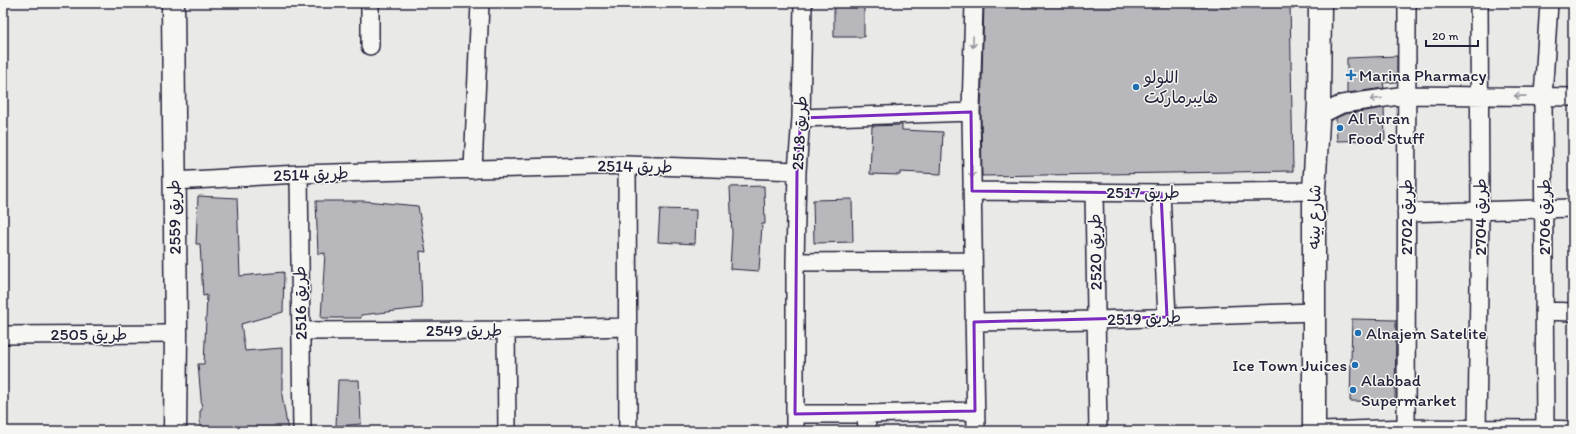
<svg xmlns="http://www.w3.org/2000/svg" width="1576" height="434" viewBox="0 0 1576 434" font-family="Itim,'Playpen Sans Arabic',sans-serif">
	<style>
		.building { fill: #b8b8bc; stroke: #22223b }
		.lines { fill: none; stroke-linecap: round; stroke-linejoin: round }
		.street-casing { stroke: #22223b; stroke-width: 20 }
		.secondary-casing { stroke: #22223b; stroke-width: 25 }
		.street { stroke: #f6f6f2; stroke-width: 17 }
		.secondary { stroke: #f6f6f2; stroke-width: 22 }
		.oneway { stroke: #9797a0 }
		.marked { fill: none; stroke: #7b2cbf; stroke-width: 3; stroke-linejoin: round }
		.poi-dot { fill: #1f6fb2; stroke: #f6f6f2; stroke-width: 1.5 }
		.labels { text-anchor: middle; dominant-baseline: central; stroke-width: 3; stroke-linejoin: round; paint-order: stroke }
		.poi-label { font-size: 17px; fill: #22223b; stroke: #f6f6f2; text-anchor: start }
		.street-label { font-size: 17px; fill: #22223b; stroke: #f6f6f2 }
	</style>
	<rect width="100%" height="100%" fill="#e9e9e7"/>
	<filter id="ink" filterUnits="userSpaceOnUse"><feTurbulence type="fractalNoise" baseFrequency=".025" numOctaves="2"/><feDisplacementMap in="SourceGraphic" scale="8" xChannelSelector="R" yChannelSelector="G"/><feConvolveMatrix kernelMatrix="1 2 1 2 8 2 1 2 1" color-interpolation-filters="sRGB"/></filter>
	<g filter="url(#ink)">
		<path class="building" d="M834,3H864V37H834Z
			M984,3H1290L1293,171L982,176L981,112Z
			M1397,56V82L1383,83L1384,88L1347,93V58Z
			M1384,108L1385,140L1337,141L1336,118L1345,114Z
			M902,125V130L943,132L941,174L900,172V175L870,174L872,126Z
			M764,186L765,224H762L759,271L730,269L732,234L730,187Z
			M198,196L237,198L240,276L284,272L283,312L241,324L245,351L282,348V395L288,431H200V411L202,410L198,364H204L207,295L203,296L200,244H196Z
			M852,199L853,242L814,243L813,200Z
			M316,201H365L418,206L426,252L420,251L422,308L361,315V318H321L325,253L318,254Z
			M660,209L696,210L695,244L658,242Z
			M1352,319L1396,320L1395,402L1350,401Z
			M338,380H359L361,424L336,426Z"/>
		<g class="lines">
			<g class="street-casing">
				<path id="street" d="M370,3V46
					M974,3L971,112L976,431
					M801,118L971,112
					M1317,120L1324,113L1342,104L1406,95L1573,97
					M627,165L628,431
					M473,170L480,3
					M299,174L302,431
					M174,181L299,174L627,165L797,171
					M972,191L1161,193L1314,191
					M1094,192L1098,431
					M1161,193L1167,317
					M1406,213L1573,208
					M795,262L973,261
					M1544,311L1573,312
					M974,322L1097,320L1314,312
					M506,330L507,431
					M301,331L506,330L628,327
					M3,335L176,334
					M795,414H866L975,411
					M866,414L867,431
					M795,431V262L797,171L801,118L803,3
					M1323,431L1407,428L1546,429L1573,430
					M1406,431L1407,3
					M1477,431L1480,211L1479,3
					M1545,431L1543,97L1549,3"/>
			</g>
			<g class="secondary-casing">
				<path id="secondary" d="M173,3L176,334L175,431
					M1314,431V191L1319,104L1320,3"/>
			</g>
			<use href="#street" class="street"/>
			<use href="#secondary" class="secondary"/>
		</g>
		<defs><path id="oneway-shaft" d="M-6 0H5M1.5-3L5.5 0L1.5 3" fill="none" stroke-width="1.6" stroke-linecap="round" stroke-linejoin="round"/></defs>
		<g class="oneway">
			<use href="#oneway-shaft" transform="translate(973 42) rotate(91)"/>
			<use href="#oneway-shaft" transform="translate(1520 96) rotate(-179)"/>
			<use href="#oneway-shaft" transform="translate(1376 99) rotate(173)"/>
			<use href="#oneway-shaft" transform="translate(972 172) rotate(89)"/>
		</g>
	</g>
	<path class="marked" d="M971,112L972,191L1161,193L1167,317L974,322L975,411L795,414L797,171L801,118Z"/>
	<g class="poi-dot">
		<path d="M1349 69h4v4h4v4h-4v4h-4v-4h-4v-4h4z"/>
		<circle cx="1136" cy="87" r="4"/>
		<circle cx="1340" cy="128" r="4"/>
		<circle cx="1358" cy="333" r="4"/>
		<circle cx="1355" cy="365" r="4"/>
		<circle cx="1353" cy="390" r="4"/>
	</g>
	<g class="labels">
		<g class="poi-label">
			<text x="1359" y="75">Marina Pharmacy</text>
			<text x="1144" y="77">اللولو<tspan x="1144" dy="20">هايبرماركت</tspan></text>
			<text x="1348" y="118">Al Furan<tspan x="1348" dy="20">Food Stuff</tspan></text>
			<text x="1366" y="333">Alnajem Satelite</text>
			<text x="1347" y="365" text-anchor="end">Ice Town Juices</text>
			<text x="1361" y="380">Alabbad<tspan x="1361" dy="20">Supermarket</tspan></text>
		</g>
		<g class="street-label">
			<text transform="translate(799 133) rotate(-87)">طريق 2518</text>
			<text transform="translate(635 166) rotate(1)">طريق 2514</text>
			<text transform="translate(311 174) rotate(-2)">طريق 2514</text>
			<text x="1143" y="192">طريق 2517</text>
			<text transform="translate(174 217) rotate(-91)">طريق 2559</text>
			<text transform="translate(1314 217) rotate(-89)">شارع بينه</text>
			<text transform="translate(1406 217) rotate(-90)">طريق 2702</text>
			<text transform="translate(1480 217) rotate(-90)">طريق 2704</text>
			<text transform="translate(1544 217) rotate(-90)">طريق 2706</text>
			<text transform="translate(1095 252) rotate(-91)">طريق 2520</text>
			<text transform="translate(300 303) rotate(-91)">طريق 2516</text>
			<text transform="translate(1144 318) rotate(-2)">طريق 2519</text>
			<text x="464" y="330">طريق 2549</text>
			<text x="89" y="334">طريق 2505</text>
		</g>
	</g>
	<rect width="1576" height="434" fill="none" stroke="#f6f6f2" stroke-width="16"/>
	<rect x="8" y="8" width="1560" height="418" fill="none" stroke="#22223b" stroke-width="1.5" filter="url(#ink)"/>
	<path d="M1426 40v6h52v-6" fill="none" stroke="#22223b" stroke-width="2"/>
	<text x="1432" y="40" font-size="12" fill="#22223b" stroke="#f6f6f2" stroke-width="3" paint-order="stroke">20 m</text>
</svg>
